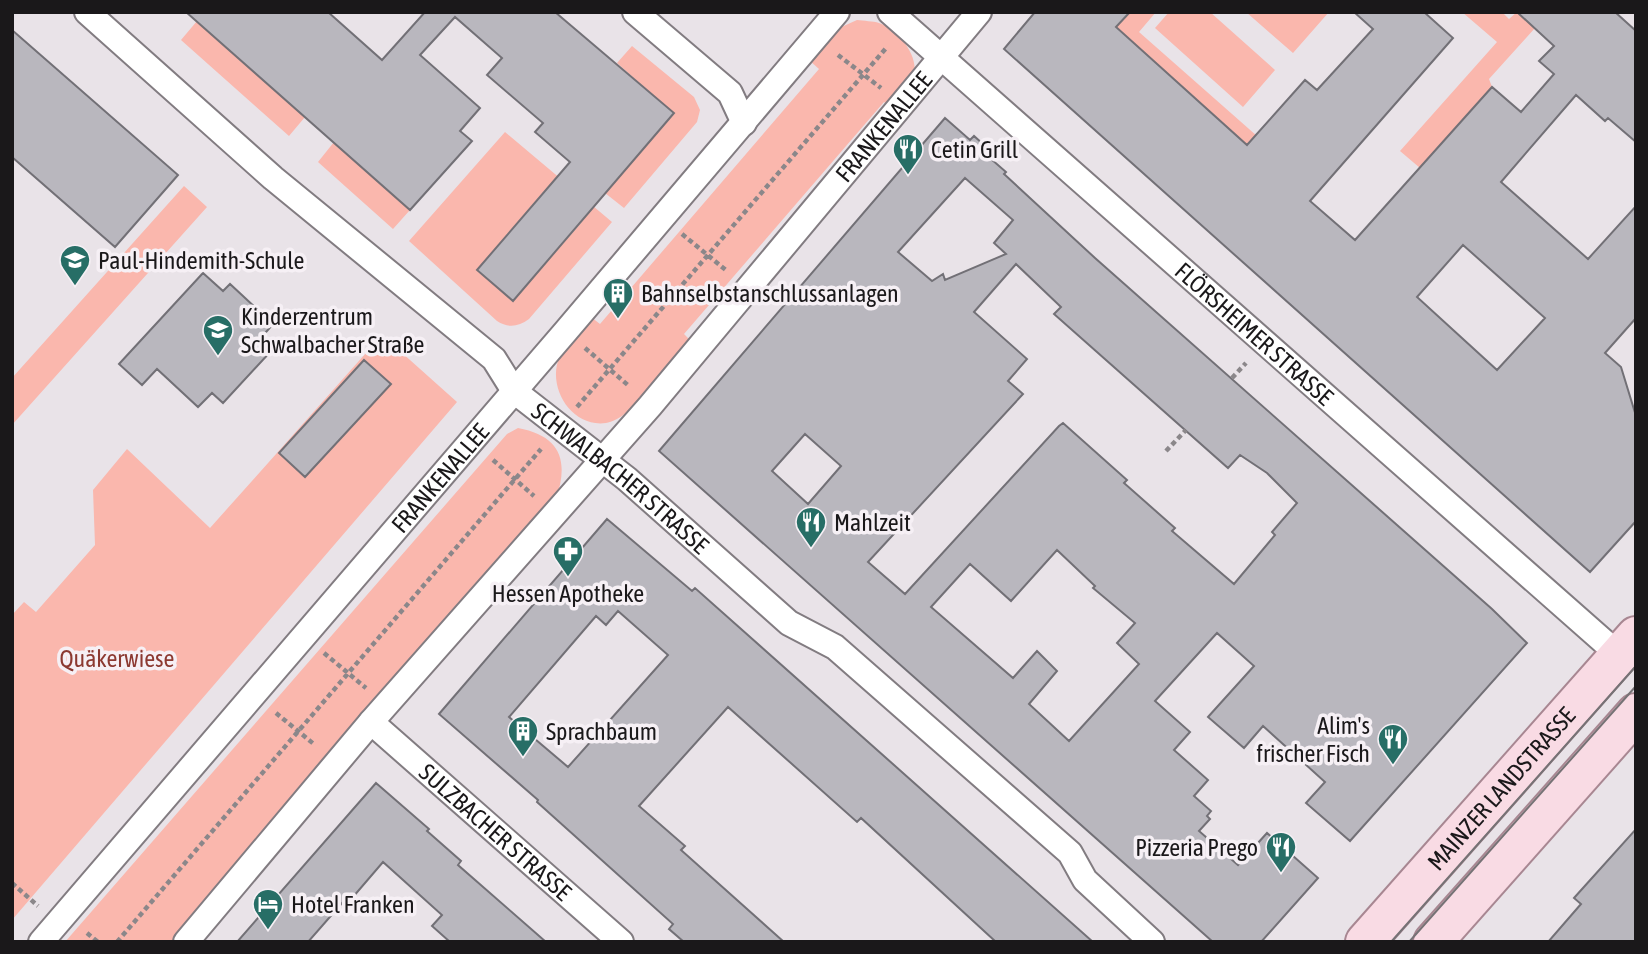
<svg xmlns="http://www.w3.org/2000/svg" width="1648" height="954" viewBox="0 0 1648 954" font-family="'Asap Condensed',sans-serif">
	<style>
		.green { fill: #fab7ad; fill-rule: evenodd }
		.building { fill: #b9b7be; stroke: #727076; stroke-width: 2; fill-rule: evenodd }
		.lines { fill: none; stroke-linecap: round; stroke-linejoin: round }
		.street-casing { stroke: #827c81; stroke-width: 28 }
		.primary-casing { stroke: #a88792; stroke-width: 42 }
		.path { stroke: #8b878a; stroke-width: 4.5; stroke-dasharray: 5 3.5; stroke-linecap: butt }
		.street { stroke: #fff; stroke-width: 24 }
		.primary { stroke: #f9dbe4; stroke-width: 38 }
		.tram { stroke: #767275; stroke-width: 2 }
		.labels { text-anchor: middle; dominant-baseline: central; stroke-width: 7; stroke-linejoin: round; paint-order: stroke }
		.street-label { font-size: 24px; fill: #1a181a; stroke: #f6f0f5 }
		.poi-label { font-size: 24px; fill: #1a181a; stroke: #f6f0f5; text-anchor: start }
		.park-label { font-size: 24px; fill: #8c3931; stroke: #f6f0f5 }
	</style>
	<rect width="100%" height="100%" fill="#e9e3e8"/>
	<path class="green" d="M1125,12H1156L1139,32L1308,181C1315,194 1314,198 1305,210L1223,123L1193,96L1108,37L1120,23Z
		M1169,12H1210L1275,70L1243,107L1155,28Z
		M1246,12H1329L1293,53Z
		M1462,12H1502L1509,19L1517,12L1535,28L1489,79L1492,87L1420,168L1400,151L1497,42Z
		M857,20C864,21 873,21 879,23C899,30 923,59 912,81C907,90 897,99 890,107L884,102L684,334L693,343C675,362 631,420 606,423C570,428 546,385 560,356C567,342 581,329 591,317L600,324L819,69L810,61L837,29Z
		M197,21L305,117L289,136L181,40Z
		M632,46L694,97L700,110L697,122L624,208L605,193L674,114L617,63Z
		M505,132L612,222L529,319C518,327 508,328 497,321L409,241ZM544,191L581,223L513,301L477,270Z
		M334,142L410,210L393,229L318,162Z
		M184,186L207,207L12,425V378Z
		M382,335L457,402L12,920V615L24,602L36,612L95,545L93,490L127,449L210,528Z
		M518,428C561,436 569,461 556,499L174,942H65L507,434Z"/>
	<path class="building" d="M186,12H328L382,60L425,12H555L674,113L513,301L477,270L570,162L535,132L543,123L487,75L502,58L455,17L420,55L480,108L460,131L472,141L410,210Z
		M1035,12H1130L1116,27L1247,145L1305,80L1317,90L1373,29L1354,12H1424L1453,38L1310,201L1355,240L1492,87L1521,112L1554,74L1539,61L1554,46L1517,12H1615L1636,31V142L1608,118L1605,121L1576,95L1501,182L1588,259L1636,206V318L1605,353L1621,367L1636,416V521L1590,572L1004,49ZM1463,245L1545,318L1497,370L1417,297Z
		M12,30L178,175L115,247L12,157Z
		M945,118L970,140L974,136L995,155L991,159L1006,172L1004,174L1095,258L1492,609L1527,643L1350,841L1306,803L1325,782L1263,726L1244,748L1208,717L1254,666L1217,633L1155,701L1190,732L1174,750L1208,780L1194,796L1211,811L1207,816L1210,819L1199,831L1238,865L1267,833L1318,878L1261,942H1213L659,451ZM965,178L1013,220L994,243L1006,254L945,280L943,274L932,281L898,252ZM1016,264L1061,307L1054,314L1228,468L1240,455L1267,473L1297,503L1272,532L1275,535L1234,584L1172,531L1175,528L1124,483L1127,480L1063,423L1059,426L905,594L868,562L1023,394L1008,381L1027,359L974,312ZM805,434L841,466L808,504L772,471ZM1057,550L1095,586L1093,588L1135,623L1117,643L1139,664L1069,741L1029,704L1057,671L1037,651L1013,678L931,607L970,564L1011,601Z
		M203,273L223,291L230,284L273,324L260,339L272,350L223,403L212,393L198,407L157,369L142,385L119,364Z
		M364,360L391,384L305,477L279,453Z
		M607,519L692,591L695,588L1093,942H996L861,818L857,822L728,707L639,806L685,846L681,850L784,942H684L669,929L673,924L537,802L538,800L439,714ZM618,611L668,655L568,767L509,717L596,616L606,625Z
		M376,783L429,829L427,831L461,861L458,865L546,942H450L432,926L442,915L383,862L353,897L350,894L308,942H237Z
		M1636,829V942H1548L1581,904L1574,898Z"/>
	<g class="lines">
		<g class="street-casing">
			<g id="street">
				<path id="s1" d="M87,12L273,178L494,359L514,391L627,479L789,623L835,647L1070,853L1085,880L1152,942"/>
				<path d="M635,12L730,93L744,123"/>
				<path id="s2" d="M890,12L1619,655"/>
				<path id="s3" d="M371,722L621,942"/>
				<path id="s4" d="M41,942L566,331L837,12"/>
				<path id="s5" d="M186,942L371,722L650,406L979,12"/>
			</g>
		</g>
		<g class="primary-casing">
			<g id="primary">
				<path id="s6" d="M1365,942L1636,636"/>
				<path d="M1433,942L1636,713"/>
			</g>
		</g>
		<path class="path" d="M838,55L881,88
			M682,234L727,271
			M585,348L629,386
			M1232,378L1246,363
			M577,407L887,47
			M1166,451L1186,430
			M493,460L534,496
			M324,653L366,688
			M276,713L315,745
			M12,883L38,906
			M87,933L98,942
			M117,942L541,449"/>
		<use href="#street" class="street"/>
		<use href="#primary" class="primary"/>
		<path class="tram" d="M1391,942L1636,666
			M1409,942L1636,686"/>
	</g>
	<defs>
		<g id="restaurant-pin" transform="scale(1.575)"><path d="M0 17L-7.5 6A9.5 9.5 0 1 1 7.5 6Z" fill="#276e66" stroke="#f6f0f5"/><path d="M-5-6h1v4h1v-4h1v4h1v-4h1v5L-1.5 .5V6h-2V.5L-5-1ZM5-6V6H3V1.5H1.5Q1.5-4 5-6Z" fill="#fff"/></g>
		<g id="school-pin" transform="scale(1.575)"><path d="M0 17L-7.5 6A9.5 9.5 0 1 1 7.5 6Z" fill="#276e66" stroke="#f6f0f5"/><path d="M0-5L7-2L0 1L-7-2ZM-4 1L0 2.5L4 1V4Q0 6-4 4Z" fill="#fff"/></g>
		<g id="building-pin" transform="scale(1.575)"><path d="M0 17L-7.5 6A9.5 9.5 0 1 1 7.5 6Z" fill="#276e66" stroke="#f6f0f5"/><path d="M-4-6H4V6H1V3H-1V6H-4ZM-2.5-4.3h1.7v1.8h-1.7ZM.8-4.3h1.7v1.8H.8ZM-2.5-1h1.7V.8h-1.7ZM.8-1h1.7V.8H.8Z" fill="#fff"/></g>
		<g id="pharmacy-pin" transform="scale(1.575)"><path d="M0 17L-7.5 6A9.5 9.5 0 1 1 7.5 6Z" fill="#276e66" stroke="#f6f0f5"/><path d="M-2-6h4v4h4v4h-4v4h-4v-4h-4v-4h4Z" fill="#fff"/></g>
		<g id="hotel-pin" transform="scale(1.575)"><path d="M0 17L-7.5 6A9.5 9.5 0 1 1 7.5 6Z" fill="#276e66" stroke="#f6f0f5"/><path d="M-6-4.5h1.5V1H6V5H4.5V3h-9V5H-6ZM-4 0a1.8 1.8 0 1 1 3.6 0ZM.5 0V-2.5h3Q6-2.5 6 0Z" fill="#fff"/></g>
	</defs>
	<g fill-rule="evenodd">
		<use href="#restaurant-pin" x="908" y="149"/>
		<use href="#school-pin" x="75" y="260"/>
		<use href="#building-pin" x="618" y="293"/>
		<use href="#school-pin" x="218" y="330"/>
		<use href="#restaurant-pin" x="811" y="522"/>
		<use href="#pharmacy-pin" x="568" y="551"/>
		<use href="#building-pin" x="523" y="731"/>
		<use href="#restaurant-pin" x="1393" y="739"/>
		<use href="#restaurant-pin" x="1281" y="847"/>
		<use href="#hotel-pin" x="268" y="904"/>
	</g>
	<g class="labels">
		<g class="street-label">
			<text stroke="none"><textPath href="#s5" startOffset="1073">FRANKENALLEE</textPath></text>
			<text stroke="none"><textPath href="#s2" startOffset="486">FLÖRSHEIMER STRASSE</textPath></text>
			<text stroke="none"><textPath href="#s4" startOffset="612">FRANKENALLEE</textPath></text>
			<text stroke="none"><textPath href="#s1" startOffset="710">SCHWALBACHER STRASSE</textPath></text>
			<text stroke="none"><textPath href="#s6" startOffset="205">MAINZER LANDSTRASSE</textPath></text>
			<text stroke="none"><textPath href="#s3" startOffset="166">SULZBACHER STRASSE</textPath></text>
		</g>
		<g class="poi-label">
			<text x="931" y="149">Cetin Grill</text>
			<text x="98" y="260">Paul-Hindemith-Schule</text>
			<text x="641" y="293">Bahnselbstanschlussanlagen</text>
			<text x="241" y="316">Kinderzentrum<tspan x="241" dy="28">Schwalbacher Straße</tspan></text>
			<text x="834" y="522">Mahlzeit</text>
			<text x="568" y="593" text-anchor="middle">Hessen Apotheke</text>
			<text x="1370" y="725" text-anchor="end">Alim's<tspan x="1370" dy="28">frischer Fisch</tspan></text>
			<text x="546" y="731">Sprachbaum</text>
			<text x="1258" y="847" text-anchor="end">Pizzeria Prego</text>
			<text x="291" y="904">Hotel Franken</text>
		</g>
		<g class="park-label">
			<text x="117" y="658">Quäkerwiese</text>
		</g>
	</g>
	<rect width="1648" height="954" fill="none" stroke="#1a181a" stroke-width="28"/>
</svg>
